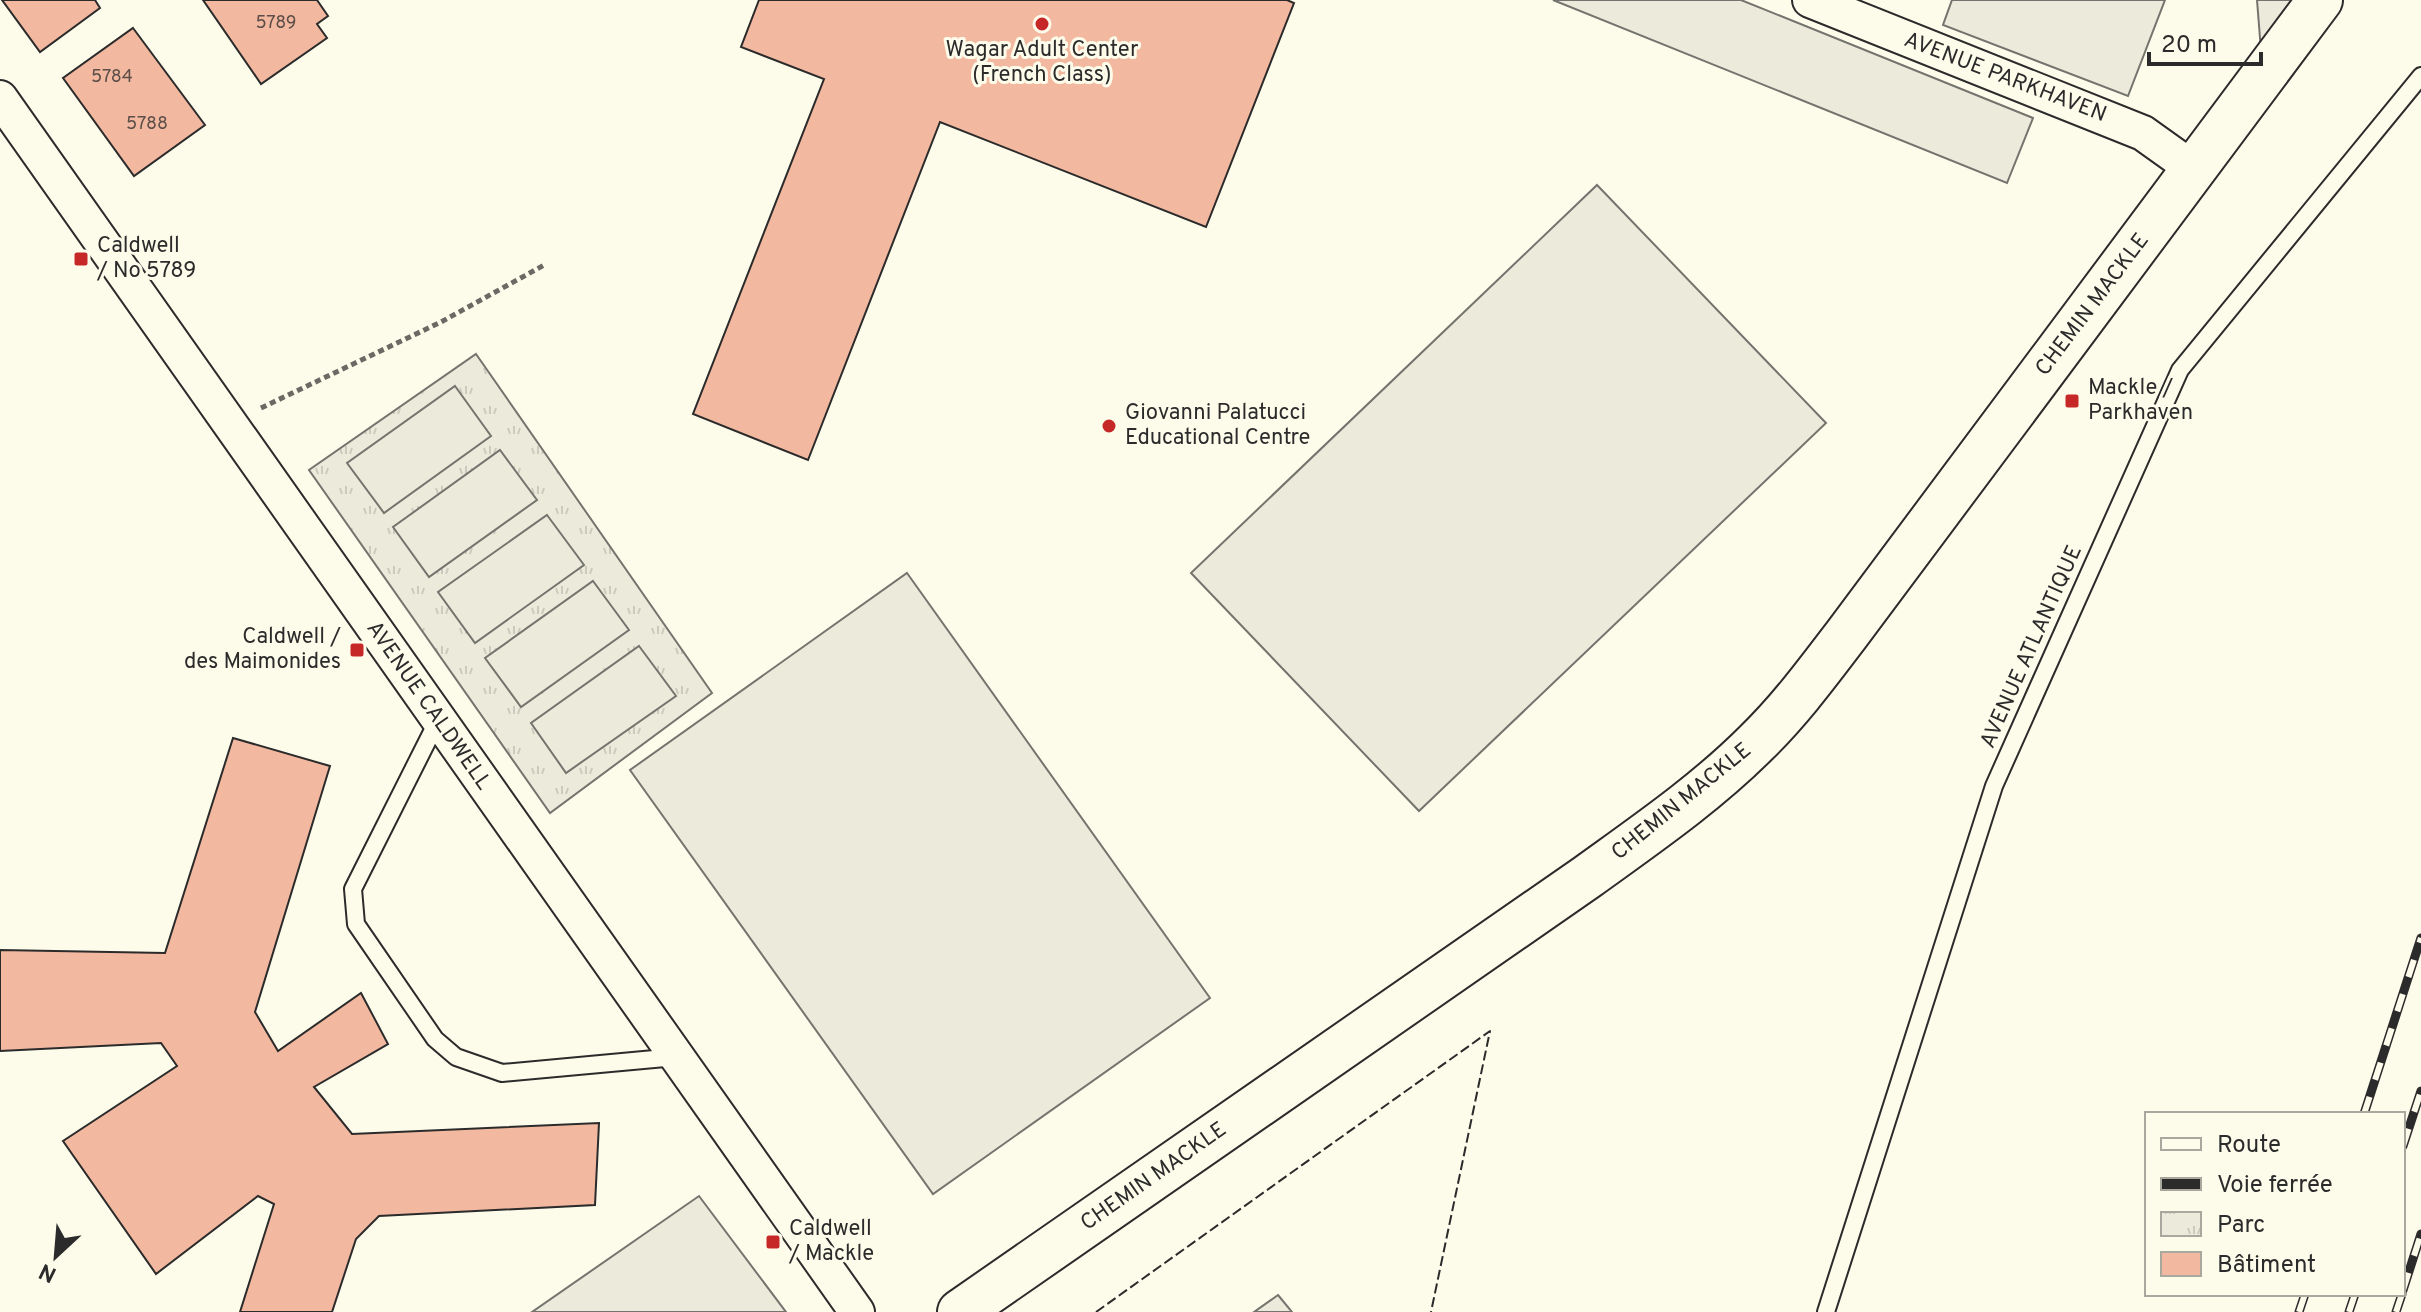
<svg xmlns="http://www.w3.org/2000/svg" width="2421" height="1312" viewBox="0 0 2421 1312" font-family="Overpass,sans-serif">
	<style>
		.park { fill: url(#park-tufts); stroke: #74746e; stroke-width: 2 }
		.pitch { fill: #ecebdb; stroke: #74746e; stroke-width: 2 }
		.parking { fill: #eceadb; stroke: #74746e; stroke-width: 2 }
		.building { fill: #f2b8a0; stroke: #2b2b2b; stroke-width: 2 }
		.lines { fill: none; stroke-linecap: round; stroke-linejoin: round }
		.lane-casing { stroke: #2b2b2b; stroke-width: 20 }
		.street-casing { stroke: #2b2b2b; stroke-width: 38 }
		.secondary-casing { stroke: #2b2b2b; stroke-width: 48 }
		.path { stroke: #6a6964; stroke-width: 5; stroke-dasharray: 6 4; stroke-linecap: butt }
		.lane { stroke: #fdfbea; stroke-width: 16 }
		.street { stroke: #fdfbea; stroke-width: 34 }
		.secondary { stroke: #fdfbea; stroke-width: 44 }
		.rail-casing { stroke: #2b2b2b; stroke-width: 9 }
		.rail { stroke: #fdfbea; stroke-width: 6; stroke-dasharray: 18; stroke-linecap: butt }
		.fence { stroke: #2b2b2b; stroke-width: 2; stroke-dasharray: 10 4; stroke-linecap: butt }
		.poi-dot { fill: #c62828; stroke: #fdfbea; stroke-width: 3 }
		.labels { text-anchor: middle; dominant-baseline: central; stroke-width: 6; stroke-linejoin: round; paint-order: stroke }
		.number-label { font-size: 18px; fill: #5d4e48 }
		.poi-label { font-size: 22px; fill: #2b2b2b; stroke: #fdfbea; text-anchor: start }
		.street-label { font-size: 22px; fill: #2b2b2b; stroke: #fdfbea }
	</style>
	<defs>
		<pattern id="park-tufts" width="24" height="20" patternUnits="userSpaceOnUse" patternTransform="scale(2)"><rect width="24" height="20" fill="#ecebdb"/><path d="M3 7l-1-3M5 7V3M7 7l1-3M15 17l-1-3M17 17v-4M19 17l1-3" fill="none" stroke="#cbcabc"/></pattern>
	</defs>
	<rect width="100%" height="100%" fill="#fdfbea"/>
	<path class="park" d="M476,354L712,693L550,813L309,470Z"/>
	<path class="pitch" d="M1597,185L1826,423L1419,811L1191,573Z
		M455,386L491,436L384,513L347,463Z
		M500,450L537,500L429,577L393,527Z
		M547,515L584,565L475,643L438,592Z
		M907,573L1210,998L933,1194L630,770Z
		M593,581L629,630L521,707L485,658Z
		M639,646L676,696L566,773L531,723Z"/>
	<path class="parking" d="M1553,0H1741L2033,118L2007,183Z
		M1952,0H2165L2128,96L1943,25Z
		M2257,0H2320L2263,76Z
		M699,1196L786,1312H532Z
		M1278,1295L1292,1312H1254Z"/>
	<path class="building" d="M2,0H95L100,8L40,52Z
		M203,0H317L328,16L317,24L327,38L261,84Z
		M759,0H1287L1294,3L1206,227L940,122L808,460L693,414L824,79L741,47Z
		M133,28L205,125L134,176L63,78Z
		M233,738L330,766L255,1012L278,1051L361,993L388,1044L314,1087L352,1134L599,1123L595,1205L379,1216L356,1239L332,1312H240L274,1204L258,1196L156,1274L63,1141L177,1066L161,1043L0,1051V950L165,953Z"/>
	<g class="lines">
		<g class="lane-casing">
			<path id="lane" d="M438,720L353,889L356,924L435,1039L456,1057L502,1073L676,1057
				M1826,1312L1994,786L2180,370L2421,76"/>
		</g>
		<g class="street-casing">
			<path id="street" d="M1810,0L2143,133L2192,168
				M0,98L857,1312"/>
		</g>
		<g class="secondary-casing">
			<path id="secondary" d="M960,1312L1587,877C1645,835 1705,794 1756,743C1790,710 1818,672 1847,634L2320,0"/>
		</g>
		<path class="path" d="M261,408L441,322L546,264"/>
		<use href="#lane" class="lane"/>
		<use href="#street" class="street"/>
		<use href="#secondary" class="secondary"/>
		<g class="rail-casing">
			<path id="rail" d="M2364,1114L2421,938
				M2403,1146L2421,1091
				M2403,1290L2421,1234
				M2299,1312L2305,1294
				M2349,1312L2355,1294
				M2396,1312L2402,1294"/>
		</g>
		<use href="#rail" class="rail"/>
		<path class="fence" d="M1096,1312L1490,1031L1431,1312"/>
	</g>
	<g class="poi-dot">
		<circle cx="1042" cy="24" r="8"/>
		<rect x="73" y="251" width="16" height="16" rx="4"/>
		<rect x="2064" y="393" width="16" height="16" rx="4"/>
		<circle cx="1109" cy="426" r="8"/>
		<rect x="349" y="642" width="16" height="16" rx="4"/>
		<rect x="765" y="1234" width="16" height="16" rx="4"/>
	</g>
	<g class="labels">
		<g class="number-label">
			<text x="276" y="23">5789</text>
			<text x="112" y="77">5784</text>
			<text x="147" y="124">5788</text>
		</g>
		<g class="poi-label">
			<text x="1042" y="50" text-anchor="middle">Wagar Adult Center<tspan x="1042" dy="25">(French Class)</tspan></text>
			<text x="97" y="246">Caldwell<tspan x="97" dy="25">/ No 5789</tspan></text>
			<text x="2088" y="388">Mackle /<tspan x="2088" dy="25">Parkhaven</tspan></text>
			<text x="1125" y="413">Giovanni Palatucci<tspan x="1125" dy="25">Educational Centre</tspan></text>
			<text x="341" y="637" text-anchor="end">Caldwell /<tspan x="341" dy="25">des Maimonides</tspan></text>
			<text x="789" y="1229">Caldwell<tspan x="789" dy="25">/ Mackle</tspan></text>
		</g>
		<g class="street-label">
			<text transform="translate(2005 78) rotate(21)">AVENUE PARKHAVEN</text>
			<text transform="translate(2093 305) rotate(-53)">CHEMIN MACKLE</text>
			<text transform="translate(2032 647) rotate(-66)">AVENUE ATLANTIQUE</text>
			<text transform="translate(428 706) rotate(55)">AVENUE CALDWELL</text>
			<text transform="translate(1682 802) rotate(-39)">CHEMIN MACKLE</text>
			<text transform="translate(1154 1177) rotate(-35)">CHEMIN MACKLE</text>
		</g>
	</g>
	<rect x="2145" y="1112" width="260" height="184" fill="#fdfbea" stroke="#a9a89e" stroke-width="2"/>
	<rect x="2161" y="1138" width="40" height="12" fill="#fdfbea" stroke="#a9a89e" stroke-width="2"/>
	<text x="2217" y="1152" font-size="24" fill="#2b2b2b">Route</text>
	<rect x="2161" y="1178" width="40" height="12" fill="#2b2b2b" stroke="#a9a89e" stroke-width="2"/>
	<text x="2217" y="1192" font-size="24" fill="#2b2b2b">Voie ferrée</text>
	<rect x="2161" y="1212" width="40" height="24" fill="url(#park-tufts)" stroke="#a9a89e" stroke-width="2"/>
	<text x="2217" y="1232" font-size="24" fill="#2b2b2b">Parc</text>
	<rect x="2161" y="1252" width="40" height="24" fill="#f2b8a0" stroke="#a9a89e" stroke-width="2"/>
	<text x="2217" y="1272" font-size="24" fill="#2b2b2b">Bâtiment</text>
	<g transform="translate(56 1256) rotate(206)" stroke="#fdfbea" stroke-width="6" paint-order="stroke">
	<path d="M0-6L14 30L0 20L-14 30Z" fill="#2b2b2b"/>
	<text y="-12" font-size="22" font-weight="bold" text-anchor="middle" fill="#2b2b2b">N</text>
	</g>
	<path d="M2149 52v12h112v-12" fill="none" stroke="#2b2b2b" stroke-width="4"/>
	<text x="2161" y="52" font-size="24" fill="#2b2b2b" stroke="#fdfbea" stroke-width="6" paint-order="stroke">20 m</text>
</svg>
